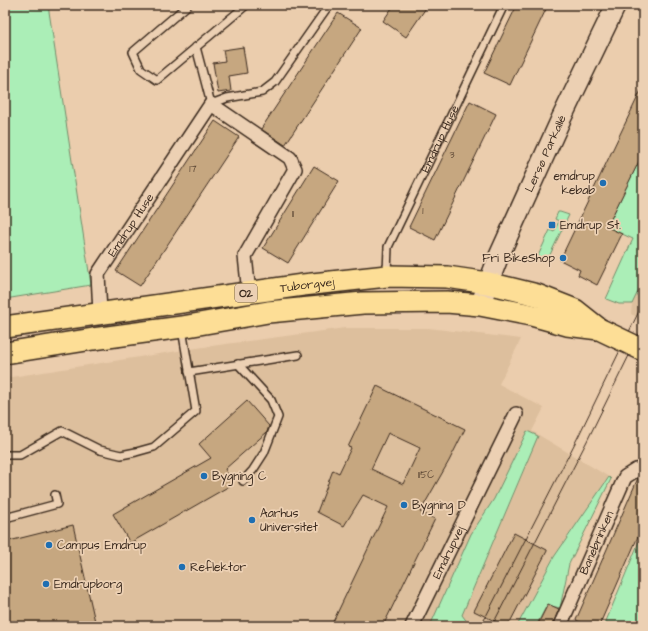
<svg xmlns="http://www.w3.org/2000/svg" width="648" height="631" viewBox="0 0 648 631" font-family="'Architects Daughter',sans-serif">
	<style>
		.built { fill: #ddbf9d }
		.green { fill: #abeeb7; stroke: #738c6a }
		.building { fill: #c6a780; stroke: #3b2a1e; fill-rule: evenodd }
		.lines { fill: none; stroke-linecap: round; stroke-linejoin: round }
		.lane-casing { stroke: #3b2a1e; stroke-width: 10 }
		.street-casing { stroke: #3b2a1e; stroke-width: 16 }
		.secondary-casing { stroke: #3b2a1e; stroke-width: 22 }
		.primary-casing { stroke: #3b2a1e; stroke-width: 24 }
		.lane { stroke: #ecd0b3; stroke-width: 7 }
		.street { stroke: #ecd0b3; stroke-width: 13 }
		.secondary { stroke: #ecd0b3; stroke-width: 19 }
		.primary { stroke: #fdde96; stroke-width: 21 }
		.tram { stroke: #3b2a1e; stroke-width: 1 }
		.primary-bridge-casing { stroke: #3b2a1e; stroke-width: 24; stroke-linecap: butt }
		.primary-bridge { stroke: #fdde96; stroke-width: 21 }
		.poi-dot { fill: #1f6fb2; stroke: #ecd0b3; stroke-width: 1.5 }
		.labels { text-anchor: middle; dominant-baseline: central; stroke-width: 3.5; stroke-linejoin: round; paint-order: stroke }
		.number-label { font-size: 10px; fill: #5e4936 }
		.shield { fill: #ecd0b3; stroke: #705c4b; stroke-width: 1 }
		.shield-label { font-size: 11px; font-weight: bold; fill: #3b2a1e }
		.street-label { font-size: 12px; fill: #3b2a1e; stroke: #ecd0b3 }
		.poi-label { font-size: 12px; fill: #3b2a1e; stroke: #ecd0b3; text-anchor: start }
	</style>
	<rect width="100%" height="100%" fill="#ebcdad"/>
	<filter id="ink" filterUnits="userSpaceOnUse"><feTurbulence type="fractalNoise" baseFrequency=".025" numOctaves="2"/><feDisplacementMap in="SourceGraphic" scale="8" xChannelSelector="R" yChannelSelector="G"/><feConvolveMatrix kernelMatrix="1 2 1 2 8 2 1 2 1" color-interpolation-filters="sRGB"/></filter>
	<g filter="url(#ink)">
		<path class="built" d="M643,281V320L631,314L632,304Z
			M345,328H428L521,339L499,384L544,408L532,431L609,477L554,557L517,626H466L468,623L462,615L530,456L446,626H5V378L197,348Z"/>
		<path class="green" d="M5,5H48L91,285L5,299Z
			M643,153V281L632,304H619L606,299L633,239L607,227Z
			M558,212H560L569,215L547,261L538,256L550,230L554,232L559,221L555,219Z
			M527,431L538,436L462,615L468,623L466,626H430L471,534L494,499Z
			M609,477L611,479L569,564L560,608L547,605L536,626H517L554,557Z
			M643,532V626H604Z"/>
		<path class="building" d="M394,5H428L406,37L383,21Z
			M517,5H548L510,85L484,73Z
			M338,13L362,28L285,145L261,129Z
			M243,47L247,73L229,76L231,91L218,93L213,63L225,61L223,50Z
			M643,86V153L607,227L622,234L597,285L578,275L580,270L560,260Z
			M470,101L496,114L435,240L409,227Z
			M215,121L239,137L140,286L116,271Z
			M314,166L339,181L288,263L263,248Z
			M377,386L465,429L449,461L420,512L435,519L383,626H331L388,507L363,495L344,526L317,512L333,470L339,473L351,448L348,447ZM388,433L420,448L403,484L371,469Z
			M247,401L269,426L267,432L225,469L233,484L130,543L113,514L211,458L199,444Z
			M643,477V525L599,626H589L576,620L638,478Z
			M73,525L96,626H5V542Z
			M514,533L547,550V551L508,626H505L474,611Z
			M548,604L559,609L552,626H537Z"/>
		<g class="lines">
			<g class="lane-casing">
				<g id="lane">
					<path d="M188,5L133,52L141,69L157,80L244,7L243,5"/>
					<path d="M196,47L211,104L227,98L262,92L275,82L329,5"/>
					<path id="s1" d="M387,273L388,247L504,5"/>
					<path d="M238,364L271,400L278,417L264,453L253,470L243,481"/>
					<path d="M189,372L298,355"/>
					<path d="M5,455H20L62,431L100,450L121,455L136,452L154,447L196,411L182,329"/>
					<path d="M5,518L57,504L55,495"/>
				</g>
			</g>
			<g class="street-casing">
				<g id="street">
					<path id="s2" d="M100,313L98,274L211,104L290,158L295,169L245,256L249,293"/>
					<path id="s3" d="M412,626L516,414"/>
					<path id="s4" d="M560,626L625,477L636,470L643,469"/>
				</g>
			</g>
			<g class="secondary-casing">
				<g id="secondary">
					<path id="s5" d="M480,305L498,258L561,119L616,5"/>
				</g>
			</g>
			<g class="primary-casing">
				<g id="primary">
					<path id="s6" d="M5,327L303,285L387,276L447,277L488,283L537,295L575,310L599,329"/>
					<path d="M5,353L93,339L182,327L268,312L363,303L447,302L480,305L531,315L567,325L599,329"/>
				</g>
			</g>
			<use href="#lane" class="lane"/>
			<use href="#street" class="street"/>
			<use href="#secondary" class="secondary"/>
			<use href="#primary" class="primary"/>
			<path class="tram" d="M481,626L578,437L643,303
				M492,626L587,441L643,327"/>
			<g class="primary-bridge-casing">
				<path id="primary-bridge" d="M599,329L643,350"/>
			</g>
			<use href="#primary-bridge" class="primary-bridge"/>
		</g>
	</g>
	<g class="poi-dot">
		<circle cx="603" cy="183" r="4"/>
		<rect x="548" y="221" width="8" height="8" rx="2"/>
		<circle cx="563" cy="258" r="4"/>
		<circle cx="204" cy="476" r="4"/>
		<circle cx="404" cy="505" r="4"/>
		<circle cx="252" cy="520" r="4"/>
		<circle cx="49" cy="545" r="4"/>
		<circle cx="182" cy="567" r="4"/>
		<circle cx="46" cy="584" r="4"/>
	</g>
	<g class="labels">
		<g class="number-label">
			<text x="452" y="155">3</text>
			<text x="193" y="169">17</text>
			<text x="423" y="211">1</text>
			<text x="293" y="214">11</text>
			<text x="426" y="475">115C</text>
		</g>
		<rect class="shield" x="235" y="284" width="22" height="18" rx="3"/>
		<g class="shield-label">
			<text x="246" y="293">O2</text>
		</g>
		<g class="street-label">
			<text stroke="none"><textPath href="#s1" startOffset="146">Emdrup Huse</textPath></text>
			<text stroke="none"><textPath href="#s5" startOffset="165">Lersø Parkallé</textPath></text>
			<text stroke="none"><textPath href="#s2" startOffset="98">Emdrup Huse</textPath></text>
			<text stroke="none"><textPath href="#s6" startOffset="305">Tuborgvej</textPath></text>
			<text stroke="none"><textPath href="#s4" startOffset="91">Banebrinken</textPath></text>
			<text stroke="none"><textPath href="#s3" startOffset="82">Emdrupvej</textPath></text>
		</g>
		<g class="poi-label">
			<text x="595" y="176" text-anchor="end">emdrup<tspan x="595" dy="14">kebab</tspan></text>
			<text x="560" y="225">Emdrup St.</text>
			<text x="555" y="258" text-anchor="end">Fri BikeShop</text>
			<text x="212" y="476">Bygning C</text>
			<text x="412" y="505">Bygning D</text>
			<text x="260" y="513">Aarhus<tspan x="260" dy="14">Universitet</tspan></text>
			<text x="57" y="545">Campus Emdrup</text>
			<text x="190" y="567">Reflektor</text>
			<text x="54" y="584">Emdrupborg</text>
		</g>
	</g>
	<rect width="648" height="631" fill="none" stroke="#ecd0b3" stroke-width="20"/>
	<rect x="10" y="10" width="628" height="611" fill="none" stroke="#3b2a1e" stroke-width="1.5" filter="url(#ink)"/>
</svg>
